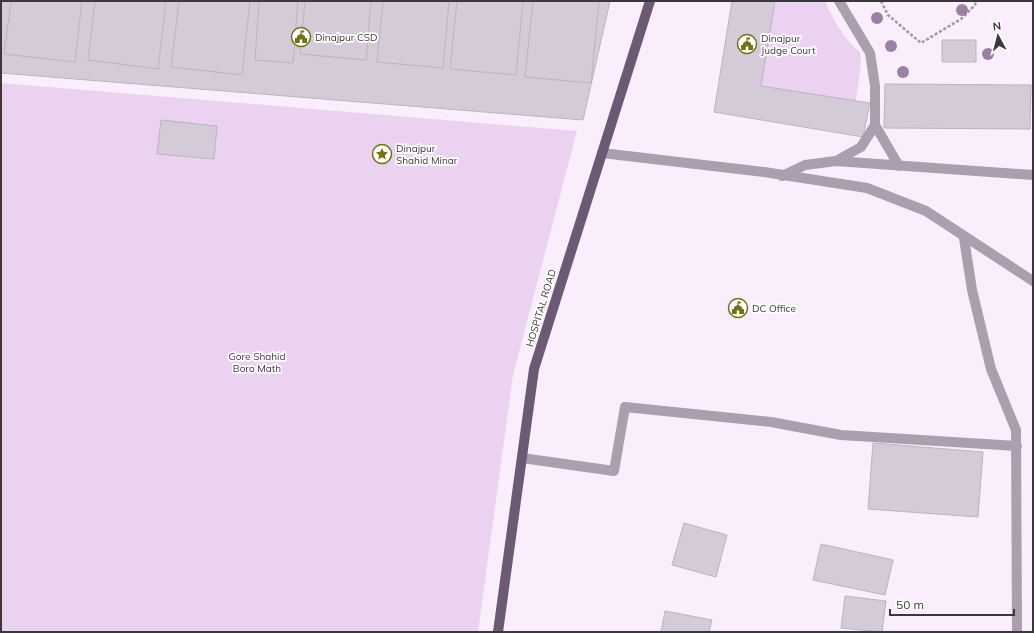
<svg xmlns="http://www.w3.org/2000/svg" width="1034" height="633" viewBox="0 0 1034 633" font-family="Mulish,sans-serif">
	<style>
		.green { fill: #ebd2f1 }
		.building { fill: #d5cad8; stroke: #bdb2c0 }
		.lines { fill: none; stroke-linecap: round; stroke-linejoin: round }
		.path { stroke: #a097a2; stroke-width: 2.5; stroke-dasharray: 3 2; stroke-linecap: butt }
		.minor { stroke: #ab9eae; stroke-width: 10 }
		.major { stroke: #6e5974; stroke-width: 10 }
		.tree { fill: #9b82a2 }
		.labels { text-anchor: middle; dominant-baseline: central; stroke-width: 3.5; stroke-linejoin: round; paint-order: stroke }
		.poi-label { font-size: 10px; fill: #3c373d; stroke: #fff; text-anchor: start }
		.street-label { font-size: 10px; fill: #3c373d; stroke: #fff }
		.park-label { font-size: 10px; fill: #4e2957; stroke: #fff }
	</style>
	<rect width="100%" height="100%" fill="#faeefd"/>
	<path class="green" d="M775,1H825C831,17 847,43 860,52C863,63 857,88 856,101L761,86Z
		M1,83L577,131L513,375L478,632H1Z"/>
	<path class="building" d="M1,1H610L583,120L1,73Z
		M11,1H82L75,62L4,54Z
		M95,1H166L158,69L88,60Z
		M179,1H250L242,75L171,67Z
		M259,1H298L293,63L255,60Z
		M305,1H371L366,60L300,54Z
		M383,1H449L443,68L377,62Z
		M457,1H523L516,75L450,69Z
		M533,1H599L591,83L525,77Z
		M732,1H775L761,86L870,103L863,137L714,112Z
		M942,40H976V62H942Z
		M885,84L1031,85L1030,129L884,128Z
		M161,120L217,126L214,159L157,154Z
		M873,443L983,452L978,517L868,509Z
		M684,523L727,535L716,577L672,565Z
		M821,544L893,560L885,595L813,580Z
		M845,596L886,601L882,632L841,628Z
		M665,611L712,620L709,632H661Z"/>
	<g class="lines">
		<path class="path" d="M881,1L888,15L921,43L961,19L975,5L976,1"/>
		<path class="minor" d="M839,1L870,53L875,86V125L899,166
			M602,153L764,172L867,188L926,211L1033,281
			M836,161L861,147L875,125
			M782,176L805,165L836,161L1033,175
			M964,238L972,290L991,369L1016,430L1017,632
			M522,458L614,471L625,407L771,422L841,435L1017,446"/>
		<path class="major" d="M498,632L534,369L650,1"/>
	</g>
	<g class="tree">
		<circle cx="962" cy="10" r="6"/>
		<circle cx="877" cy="18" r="6"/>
		<circle cx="891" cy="46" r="6"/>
		<circle cx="988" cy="54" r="6"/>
		<circle cx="903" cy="72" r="6"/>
	</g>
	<defs>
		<g id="civic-ring" transform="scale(1)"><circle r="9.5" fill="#fff" stroke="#727217" stroke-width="1.5"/><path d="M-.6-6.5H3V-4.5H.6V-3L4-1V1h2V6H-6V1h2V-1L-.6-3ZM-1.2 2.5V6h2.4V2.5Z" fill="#727217"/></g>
		<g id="sight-ring" transform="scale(1)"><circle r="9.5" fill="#fff" stroke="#727217" stroke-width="1.5"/><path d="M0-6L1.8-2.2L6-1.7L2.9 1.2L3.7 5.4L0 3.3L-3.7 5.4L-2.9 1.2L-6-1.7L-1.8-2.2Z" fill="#727217"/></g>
	</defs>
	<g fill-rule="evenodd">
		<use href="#civic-ring" x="301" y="37"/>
		<use href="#civic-ring" x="747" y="44"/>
		<use href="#sight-ring" x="382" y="154"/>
		<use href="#civic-ring" x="738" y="308"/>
	</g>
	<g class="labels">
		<g class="poi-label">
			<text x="315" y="37">Dinajpur CSD</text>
			<text x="761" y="38">Dinajpur<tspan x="761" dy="12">Judge Court</tspan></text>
			<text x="396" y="148">Dinajpur<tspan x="396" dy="12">Shahid Minar</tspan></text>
			<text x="752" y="308">DC Office</text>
		</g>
		<g class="street-label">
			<text transform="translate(541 308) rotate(-73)">HOSPITAL ROAD</text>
		</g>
		<g class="park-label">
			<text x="257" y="356">Gore Shahid<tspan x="257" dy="12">Boro Math</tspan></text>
		</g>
	</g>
	<rect width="1034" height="633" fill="none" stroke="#3c373d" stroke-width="4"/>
	<g transform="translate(998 36) rotate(353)" stroke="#ffffff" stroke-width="3" paint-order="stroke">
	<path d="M0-3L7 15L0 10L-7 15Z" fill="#3c373d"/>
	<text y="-6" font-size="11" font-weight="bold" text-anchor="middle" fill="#3c373d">N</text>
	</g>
	<path d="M890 609v6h124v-6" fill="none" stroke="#3c373d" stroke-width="2"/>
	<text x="896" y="609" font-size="12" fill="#3c373d" stroke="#ffffff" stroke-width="3" paint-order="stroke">50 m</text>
</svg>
